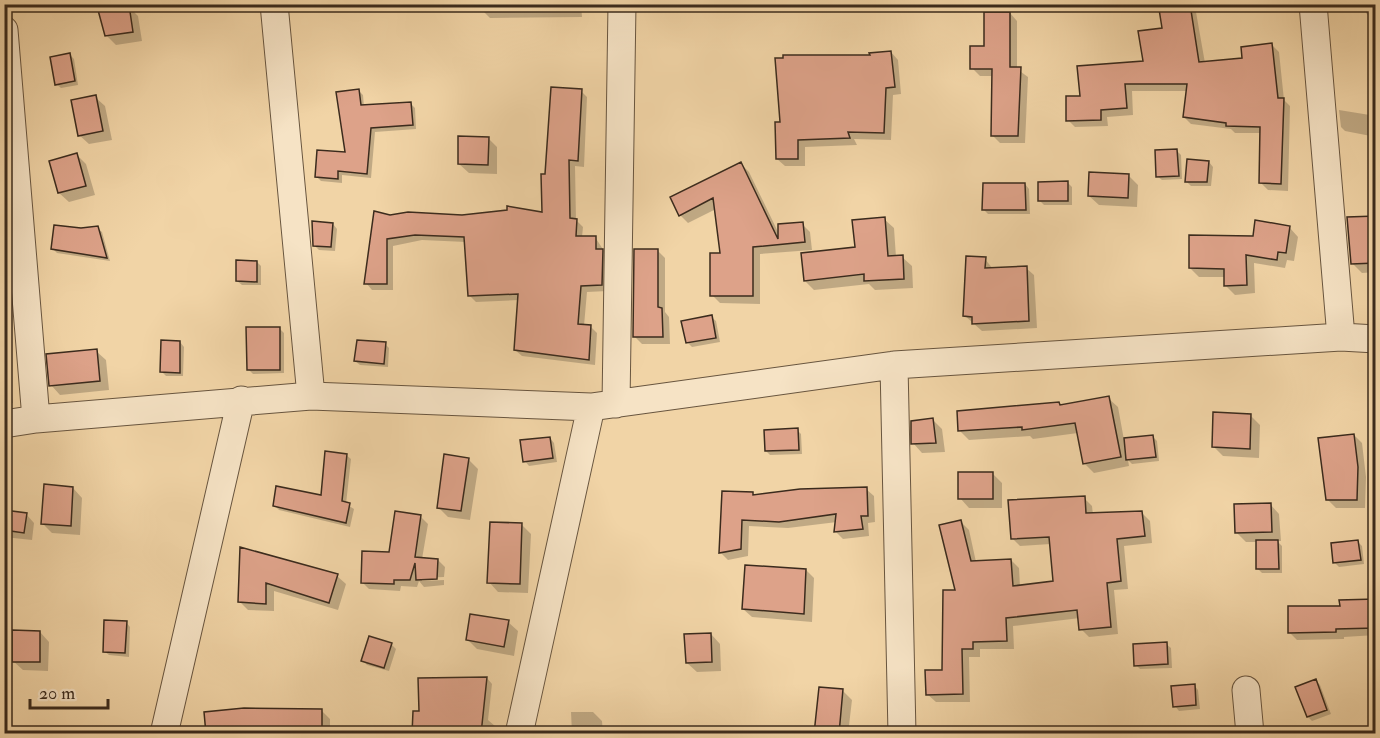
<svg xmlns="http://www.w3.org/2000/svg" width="1380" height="738" viewBox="0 0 1380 738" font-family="'IM FELL Double Pica',serif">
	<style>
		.shadow { fill: #0003 }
		.building { fill: #dda289; stroke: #3b2b1d; stroke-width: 1.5 }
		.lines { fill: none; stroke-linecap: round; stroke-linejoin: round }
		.minor-casing { stroke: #68553f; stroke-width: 29 }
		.minor { stroke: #f6e3c5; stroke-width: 27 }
	</style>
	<rect width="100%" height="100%" fill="#f1d4a6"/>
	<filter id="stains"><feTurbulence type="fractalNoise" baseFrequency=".00333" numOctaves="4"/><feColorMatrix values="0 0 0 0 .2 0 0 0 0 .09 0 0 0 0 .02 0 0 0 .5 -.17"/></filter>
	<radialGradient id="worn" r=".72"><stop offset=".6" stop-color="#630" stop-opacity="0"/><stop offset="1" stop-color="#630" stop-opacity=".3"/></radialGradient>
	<path class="shadow" d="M481,4H581L582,17L490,18L481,9Z
		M1366,4H1376V18H1370L1366,13Z
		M1189,5L1196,12L1205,63L1244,60L1272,45L1279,52L1284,100L1290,106L1288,191L1268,190L1261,183V133H1235L1231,129L1191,124L1184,117L1187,91H1132L1133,115L1107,117L1108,126L1075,127L1068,120L1081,97L1145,62L1163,29Z
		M129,7L138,16L142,41L116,45L106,35Z
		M1010,13L1017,21V69L1028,77L1025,143H1000L992,135L993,76H980L972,68Z
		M891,52L898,60L901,94L893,95L891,140L854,139L857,145L805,147V166H785L777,159L785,60L871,56Z
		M70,55L74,59L78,85L61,88L56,84Z
		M358,90L363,95L364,107L410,103L415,108L416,129L375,132L371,178L342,175V183L321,181L316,176L347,154Z
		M581,91L587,97L584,167L575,166L576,220L583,227L582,237H595L608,257V291L587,292L584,326H590L597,333L595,365L522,356L515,350L519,300L476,302L470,296L466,242L422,240L393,246V290H372L366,283L390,216L543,213L546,175Z
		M95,97L105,106L112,140L89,144L79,135Z
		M1339,110L1376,116V137L1345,131L1341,127Z
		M488,138L497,147V174L469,173L459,164Z
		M1177,151L1181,155L1182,179L1162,180L1157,176Z
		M77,155L86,164L95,195L69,202L59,193Z
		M1209,162L1213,167L1211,186H1191L1186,181Z
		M741,164L749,172L780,236L802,224L810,232L812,250L760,254V304L720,303L712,295L721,255L716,209L688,223L680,215Z
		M1128,175L1138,185L1137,207L1099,205L1089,196Z
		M1067,182L1072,187V205H1044L1040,201Z
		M1025,184L1029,189L1030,214H988L984,210Z
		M1376,217V272L1362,273L1352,263Z
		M884,219L894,228L896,257H902L912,266L913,288L875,290L869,284L814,290L805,281L856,249Z
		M333,224L337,229L335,251L319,250L314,245Z
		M97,228L102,232L110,261L57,253L53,249L80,230Z
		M1290,228L1298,237L1294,261L1287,260L1285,268L1254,263L1255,293L1235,295L1226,286L1225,277H1199L1190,268Z
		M657,250L665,258V312L669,317L670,344H642L634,336Z
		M985,259L993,269L1026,268L1034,275L1037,328L982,331L964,315Z
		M257,262L261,266V285H242L237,281Z
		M711,317L716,321L720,342L692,347L688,343Z
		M279,328L284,333V373L253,374L249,370Z
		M180,342L184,347L183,376H166L162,372Z
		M385,344L389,348L388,367L360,365L355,361Z
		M96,351L106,360L109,390L60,395L51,385Z
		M4,373L10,378L13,403L4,405Z
		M1108,398L1118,407L1124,440L1153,437L1157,441L1159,461L1132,464L1128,460L1129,466L1094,473L1084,463L1078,433L1033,439L1030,436L969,440L960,431Z
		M1250,415L1260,425L1259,458L1223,456L1214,447Z
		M933,420L942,429L945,452L922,453L913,443Z
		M797,430L801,434L802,454L770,455L766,451Z
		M1354,435L1362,443L1366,477L1365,508H1336L1327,499Z
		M550,438L554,443L557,462L529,466L525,461Z
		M346,455L351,459L346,504L354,509L350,527L279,510L274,505L322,497Z
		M468,459L478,469L470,520L448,517L438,507Z
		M993,474L1002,483V508H969L960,498Z
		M73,488L82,498L80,535L52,533L42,523Z
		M866,489L874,496L875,522L868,523L869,536L843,539L836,532L837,522L788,528L749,526L748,556L728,560L721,553L724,493L753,494L756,497Z
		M1084,498L1092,506L1093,515L1142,513L1150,521L1152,543L1124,546L1128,589L1114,590L1118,634L1089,637L1081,629L1080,618L1013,626L1014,649H980V657H969L970,702H936L927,694L943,671L957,592L961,522L969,530L976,562L1011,560L1019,568L1020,587L1054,582L1051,544L1020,546L1012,538Z
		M1270,504L1279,514L1281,541H1277L1282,546V573H1262L1258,569L1257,542H1246L1237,533Z
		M4,512L26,514L34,523L32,540L4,537Z
		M421,517L428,524L422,559L438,560L445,567L444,577L422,578V581L444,580V585L424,587L419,581L417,587L401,586L400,591L369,589L362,582Z
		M521,524L531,534L528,593L498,592L489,582Z
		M1357,541L1362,546L1364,564L1339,567L1335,563Z
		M241,549L337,576L346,584L338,610L274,591V611L248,610L240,602Z
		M806,570L814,578L812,622L752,617L743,609Z
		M1376,600V635L1344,637V639L1297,640L1289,632L1341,608Z
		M126,622L130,627L129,657L109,655L104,651Z
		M508,622L518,631L514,656L477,649L468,640Z
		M40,632L49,642L48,671L23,670L13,661Z
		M711,634L720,644L721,671L697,672L687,663Z
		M391,644L396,649L389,671L367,665L363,660Z
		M1166,644L1171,648L1172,668L1140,669L1136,665Z
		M4,676L6,678V696H4Z
		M487,678L492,684L488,720L495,726L494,734H414L420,713Z
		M1316,681L1320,685L1331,714L1312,721L1308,717Z
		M1194,685L1198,690L1200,709L1179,711L1175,706Z
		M843,691L852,700L848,734H816Z
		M321,710L330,719V734H207Z
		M571,712H593L602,721L603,734H572Z"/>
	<path class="building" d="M1182,4H1190L1199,62L1242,58L1241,47L1272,43L1278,98H1284L1281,184L1259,183L1260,127L1226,126V123L1183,117L1187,84H1125L1127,108L1101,110V120L1066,121V96H1080L1077,66L1143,61L1138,31L1162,28L1159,9Z
		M129,5L133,32L105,36L98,10Z
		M984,12H1010V67H1021L1018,136H991L992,69H970V46H984Z
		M891,51L895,87L886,88L884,133L848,132L850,138L798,140V159H776L775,122H780L775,58H783V55H870L869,53Z
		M70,53L75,81L55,85L50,57Z
		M551,87L582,89L578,161L569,160L570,218L577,219L576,236H596V249H603L602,285L581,286L578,324L591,325L589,360L514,350L518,294L468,296L464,237L415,235L387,239V284H364L374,211L390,215L408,212L462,215L507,210V206L542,212L541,174H545Z
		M359,89L361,105L411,102L413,125L371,128L367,174L338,171V179L315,177L317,150L345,152L336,92Z
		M96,95L103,131L78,136L71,100Z
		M458,136L489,137L488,165L458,164Z
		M1177,149L1179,176L1156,177L1155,150Z
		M77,153L86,186L58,193L49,161Z
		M1187,159L1209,161L1207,182H1185Z
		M741,162L778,239V224L803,222L805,242L753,247V296H710V253H720L713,198L679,216L670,197Z
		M1089,172L1129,174L1128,198L1088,196Z
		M1068,181V201H1038V182Z
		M983,183H1025L1026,210H982Z
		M1376,216V263L1351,264L1347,217Z
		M885,217L888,256L903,255L904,279L864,281V274L804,281L801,253L855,247L852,220Z
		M1255,220L1290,226L1286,253L1278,252L1277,260L1246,255L1247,285L1224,286V269L1189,268V235L1253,236Z
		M312,221L333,223L331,247L313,246Z
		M54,225L81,228L98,226L107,258L51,249Z
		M634,249H658V307L662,308L663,337H633Z
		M966,256L986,257L985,268L1027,266L1029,321L972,324V317L963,316Z
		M236,260L257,261V282L236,281Z
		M712,315L716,338L686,343L681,321Z
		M246,327H280V370H247Z
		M161,340L180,341V373L160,372Z
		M357,340L386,342L384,364L354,361Z
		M97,349L100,381L49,386L46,354Z
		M1109,396L1121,457L1083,464L1075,423L1022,430V427L958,431L957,411L1059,402L1060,405Z
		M1213,412L1251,414L1250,449L1212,447Z
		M933,418L936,443L911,444V421Z
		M798,428L799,450L765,451L764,430Z
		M1354,434L1358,467L1357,500H1326L1318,438Z
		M1153,435L1156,457L1126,460L1124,438Z
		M550,437L553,458L523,462L520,440Z
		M325,451L347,454L342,501L350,503L346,523L273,506L276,486L321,495Z
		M444,454L469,458L461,511L437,508Z
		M958,472H993V499H958Z
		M44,484L73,487L71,526L41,524Z
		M867,487L868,516H861L863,529L834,532L836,514L779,522L742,520L741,549L719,553L722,491L753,492V495L800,489Z
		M1085,496L1086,513L1142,511L1145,536L1117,539L1121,581L1107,583L1111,627L1079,630L1077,610L1006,618L1007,641L973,642V649H962L963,694L926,695L925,670H942L943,590H955L939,525L961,520L971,561L1011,559L1013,586L1053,581L1049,537L1011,539L1008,500Z
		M1271,503L1272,532L1235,533L1234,504Z
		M4,510L27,513L24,533L4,530Z
		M395,511L421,515L415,557L438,559L437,579L416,580L415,563L410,580H394V584L361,583L362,551L389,552Z
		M490,522L522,523L520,584L487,583Z
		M1256,540H1278L1279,569H1256Z
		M1358,540L1361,560L1333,563L1331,543Z
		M240,547L338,574L329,603L266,583V604L238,602Z
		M745,565L806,569L804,614L742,609Z
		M1376,599V628L1336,629V632L1288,633V606H1340L1339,600Z
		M470,614L509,620L504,647L466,640Z
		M104,620L127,621L125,653L103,652Z
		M12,630L40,631V662H12Z
		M711,633L712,662L686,663L684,634Z
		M369,636L392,643L384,668L361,661Z
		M1167,642L1168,664L1134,666L1133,644Z
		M487,677L481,734H412L413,711H419L418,678Z
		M1316,679L1327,710L1307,717L1295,687Z
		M1195,684L1196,705L1173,707L1171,686Z
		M819,687L843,689L839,734H814Z
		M244,708L322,709V734H206L204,712Z"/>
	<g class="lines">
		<g class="minor-casing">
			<path id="minor" d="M274,4L311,396
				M1313,4L1341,337
				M4,30L36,419
				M894,365L902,734
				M616,404L622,4
				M4,424L36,419L311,396L591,407L894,365L1341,337L1376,339
				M1246,690L1250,734
				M164,734L241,400
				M519,734L591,407"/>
		</g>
		<use href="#minor" class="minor"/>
	</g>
	<rect width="1380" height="738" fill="none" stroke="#f1d4a6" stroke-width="24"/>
	<rect x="6" y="6" width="1368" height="726" fill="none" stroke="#3b2b1d" stroke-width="3"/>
	<rect x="12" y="12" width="1356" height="714" fill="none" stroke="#3b2b1d" stroke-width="1.5"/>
	<path d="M30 699v9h78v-9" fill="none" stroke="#3b2b1d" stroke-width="3"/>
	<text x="39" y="699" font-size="18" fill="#3b2b1d" stroke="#f6e3c5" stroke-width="4.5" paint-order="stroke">20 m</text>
	<rect width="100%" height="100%" filter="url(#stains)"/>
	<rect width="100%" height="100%" fill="url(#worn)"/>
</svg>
